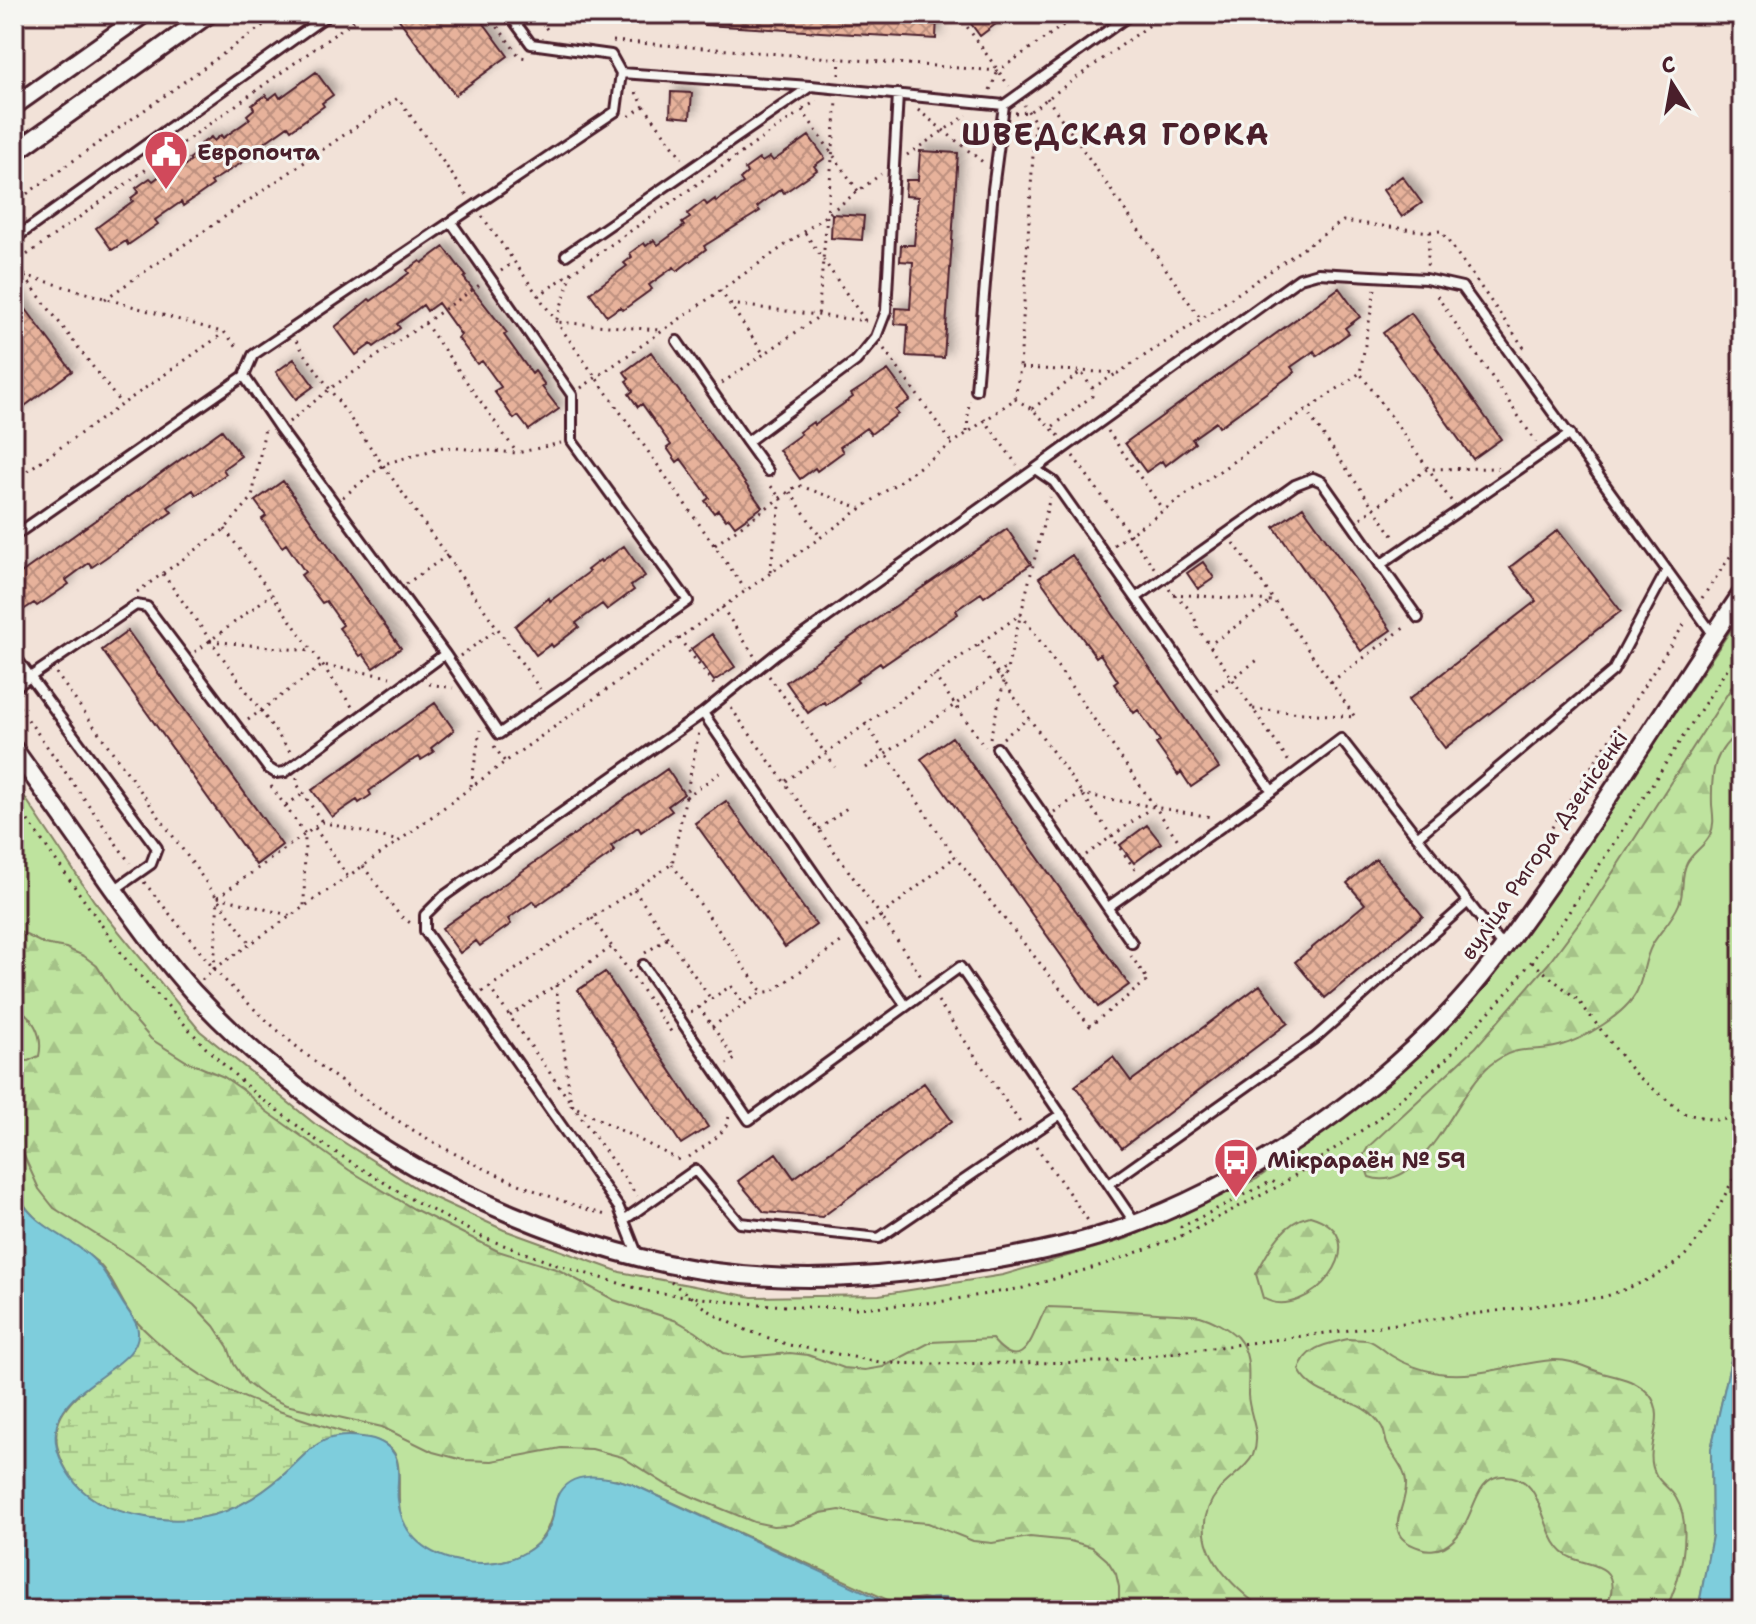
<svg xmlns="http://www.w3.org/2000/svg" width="1756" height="1624" viewBox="0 0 1756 1624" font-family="'Shantell Sans',sans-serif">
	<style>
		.green { fill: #bee39e; stroke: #848164; stroke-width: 2 }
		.forest { fill: url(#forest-firs); stroke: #848164; stroke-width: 2 }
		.wetland { fill: url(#wetland-marsh); stroke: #848164; stroke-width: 2 }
		.water { fill: #7ecddc; stroke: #698795; stroke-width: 2 }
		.building { fill: url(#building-cross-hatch); stroke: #4a1f2b; stroke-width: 2; filter: url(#shadow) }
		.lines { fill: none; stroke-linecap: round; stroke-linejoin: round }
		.service-casing { stroke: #4a1f2b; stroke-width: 14 }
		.minor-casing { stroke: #4a1f2b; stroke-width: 22 }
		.path { stroke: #4a1f2b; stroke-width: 3; stroke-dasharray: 2 6; stroke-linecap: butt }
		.service { stroke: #f6f6f2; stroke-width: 8 }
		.minor { stroke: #f6f6f2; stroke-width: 16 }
		.labels { text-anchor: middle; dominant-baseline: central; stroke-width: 6; stroke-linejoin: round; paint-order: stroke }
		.poi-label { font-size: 22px; font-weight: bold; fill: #4a1f2b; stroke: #f6f6f2; text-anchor: start }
		.street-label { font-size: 22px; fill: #4a1f2b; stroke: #f6f6f2 }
		.district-label { font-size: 30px; font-weight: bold; letter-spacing: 2px; fill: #4a1f2b; stroke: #f6f6f2 }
	</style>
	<defs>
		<pattern id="forest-firs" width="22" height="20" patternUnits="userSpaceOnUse" patternTransform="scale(2)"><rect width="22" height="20" fill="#bee39e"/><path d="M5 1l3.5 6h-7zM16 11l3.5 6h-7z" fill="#a5c288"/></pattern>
		<pattern id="wetland-marsh" width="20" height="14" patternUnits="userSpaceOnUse" patternTransform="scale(2)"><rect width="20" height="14" fill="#bee39e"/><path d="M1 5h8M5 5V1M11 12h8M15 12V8" fill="none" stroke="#a5c288"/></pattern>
		<pattern id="building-cross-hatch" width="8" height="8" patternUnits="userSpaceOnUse" patternTransform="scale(2)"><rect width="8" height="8" fill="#e7b29b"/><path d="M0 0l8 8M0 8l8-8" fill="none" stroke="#bd907f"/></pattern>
		<filter id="shadow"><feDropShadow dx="5.5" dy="-5.5" stdDeviation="4" flood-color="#0004"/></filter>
	</defs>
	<rect width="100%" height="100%" fill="#f2e2d8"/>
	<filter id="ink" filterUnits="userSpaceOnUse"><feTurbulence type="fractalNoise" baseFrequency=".0125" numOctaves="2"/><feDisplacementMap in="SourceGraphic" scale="16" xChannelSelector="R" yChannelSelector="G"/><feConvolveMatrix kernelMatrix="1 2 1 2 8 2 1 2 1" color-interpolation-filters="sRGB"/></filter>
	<g filter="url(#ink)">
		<path class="green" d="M1742,613V1311L1711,1449L1712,1536L1698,1610H973L966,1605L923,1598L892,1602L632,1484L616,1479L558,1494C552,1514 550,1534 532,1548C501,1573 431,1567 408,1533C390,1508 407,1468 392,1450C383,1441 371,1438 358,1437L269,1487C224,1431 177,1376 134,1319C120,1301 113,1277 97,1262C67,1235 27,1226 14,1184V781L94,901L200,1031L315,1124L424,1193L504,1230L620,1272L752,1297L879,1295L1003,1275L1126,1239L1257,1179L1366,1098L1454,1020L1507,957L1581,854Z"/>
		<path class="forest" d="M1742,671V730C1713,751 1711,771 1712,805C1713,815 1715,825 1710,835C1705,846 1693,852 1687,863C1680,876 1685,891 1679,904C1673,919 1660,931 1652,945C1644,960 1644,976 1637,991C1626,1014 1584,1039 1559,1046C1531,1054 1519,1042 1490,1065C1455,1094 1423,1196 1369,1177L1362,1158L1368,1147L1476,1047L1548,964L1592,905Z
			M14,929L44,944L66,948L84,956L97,966L122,1005L151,1039L186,1061L224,1077L243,1090L266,1111L349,1170L414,1209L498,1251L559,1270L614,1300L677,1321L696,1332L724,1353L743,1357L790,1353L808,1355L844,1368L865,1370L883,1367L931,1342L992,1339C1027,1381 1033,1327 1047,1307C1084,1308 1120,1310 1157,1313C1171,1314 1186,1314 1200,1316C1211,1319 1228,1328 1237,1337C1252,1354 1248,1375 1248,1395C1249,1416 1262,1434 1253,1455C1246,1469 1229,1478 1219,1490C1181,1538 1226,1582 1264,1610H1114L1119,1601V1587L1116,1574L1107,1560L1092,1547L1070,1541L1030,1537L992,1543L973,1541L928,1523L887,1520L840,1510L821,1513L790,1525L773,1526L754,1522L693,1497L667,1485L622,1457L592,1449L561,1448L492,1461L463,1460L433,1452L382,1427L286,1405L263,1395L247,1383L234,1364L228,1347L214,1326L194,1305L139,1262L54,1208L39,1189L14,1134V1059L28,1061L39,1056C44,1034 32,1016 14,1004Z
			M1310,1216C1383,1237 1306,1325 1263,1298L1256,1274C1269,1250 1282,1222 1310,1216Z
			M1348,1339C1354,1340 1361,1339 1367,1340C1376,1342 1384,1351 1392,1356C1406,1365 1423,1370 1438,1373C1478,1379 1514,1363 1553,1360C1573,1359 1587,1369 1606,1374C1622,1378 1637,1381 1649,1394C1670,1419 1641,1448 1656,1475C1661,1484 1671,1489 1676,1498C1694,1527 1680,1583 1665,1610H1605C1606,1604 1610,1599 1611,1593C1616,1564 1590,1566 1572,1558C1536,1544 1551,1474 1502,1476C1470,1477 1477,1529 1444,1547C1437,1550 1427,1551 1420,1548C1378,1535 1408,1509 1406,1482C1405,1468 1393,1457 1387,1444C1385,1439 1385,1432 1382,1427C1362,1393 1317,1404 1299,1370C1305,1347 1327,1344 1348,1339Z"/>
		<path class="wetland" d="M133,1318C203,1393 264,1406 358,1437C313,1436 311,1451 281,1477C237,1516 190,1528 133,1515C107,1509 82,1497 68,1473C29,1407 96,1389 132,1348C138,1338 138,1328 133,1318Z"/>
		<path class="water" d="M14,1184C25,1220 53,1229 81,1249C103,1265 108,1279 121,1300C126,1309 134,1317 137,1326C152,1376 11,1388 70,1476C85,1499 110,1510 136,1515C192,1528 237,1515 281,1477C312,1450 319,1429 369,1438C380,1440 392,1447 396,1458C401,1472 396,1487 398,1500C403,1546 443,1564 485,1563C514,1562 543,1549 552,1520C554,1513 554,1504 557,1497C570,1467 608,1477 632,1484L882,1600C917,1610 939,1584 973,1610H14Z
			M1742,1311V1610H1698L1712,1536L1711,1449Z"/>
		<path class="building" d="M395,14H477L508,56L455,95Z
			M706,14H937L936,39L705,25Z
			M964,14H1009L980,36Z
			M316,72L333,95L322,103L324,106L291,130L288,126L264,143L267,147L211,182L213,185L183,206L181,202L155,220L158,224L128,245L126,241L112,250L96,228L133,201L131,198L139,192L136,188L150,178L153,181L161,175L164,180L191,161L189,159L197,153L194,149L211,137L214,141L221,135L223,138L250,119L247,115L254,109L252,105L266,95L269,99L277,93L280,98Z
			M671,92L692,93L690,118L670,116Z
			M809,136L825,158L814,166L817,170L784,193L781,189L757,207L760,211L704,246L706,249L677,271L674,267L649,285L652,289L623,310L620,307L607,316L590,293L627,266L624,263L632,257L630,253L644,243L646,246L654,240L658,245L684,226L682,223L690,218L687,214L704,201L707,205L715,199L716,202L743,183L740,179L747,173L745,169L759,159L762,162L770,157L773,161Z
			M920,151L958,153L944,358L906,356L908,325L895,324L896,308L910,309L913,262L900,261L901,245H914L918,197L905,196L906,180H918Z
			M1402,176L1422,203L1402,217L1383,190Z
			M832,214L864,216L862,240L831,238Z
			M444,247L466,276L464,278L507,333L504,335L532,374L535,371L545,385L542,387L559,409L529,430L518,416L514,419L494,391L501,387L482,361L477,364L458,338L461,335L438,303L427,311L423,305L397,324L400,328L374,347L371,344L356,355L335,327L369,299L371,301L409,273L407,270L420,261L422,263Z
			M1339,288L1360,317L1345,328L1349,333L1317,356L1314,351L1291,367L1295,372L1219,427L1216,422L1192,439L1195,443L1165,466L1162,461L1146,472L1125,443Z
			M14,293L72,371L14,414Z
			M1411,313L1501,439L1473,459L1383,333Z
			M651,352L762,507L735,526L729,518L726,520L718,510L714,513L705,501L709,498L702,487L681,459L677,462L667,448L671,445L642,404L638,407L629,394L633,391L626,381L629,379L624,372Z
			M294,359L314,386L296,399L276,372Z
			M888,370L910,400L895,410L898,414L871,434L866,428L840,447L843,452L817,471L815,468L800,479L779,450L801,434L799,432L813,422L814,425L853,397L851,394Z
			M222,430L241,456L223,469L226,474L196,495L193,490L168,507L172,512L92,567L89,563L66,580L69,584L37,606L34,603L14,616V578Z
			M283,481L401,648L373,668L363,654L360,656L339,628L343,625L326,601L322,603L301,575L305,572L286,544L282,547L262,519L266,516L255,501Z
			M1303,507L1391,630L1361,651L1274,527Z
			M1007,529L1031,564L984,597L981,593L956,610L958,614L929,634L882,666L880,663L856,680L858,682L826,705L824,702L808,713L786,682Z
			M1558,530L1621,611L1445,748L1408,700L1536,601L1510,567Z
			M624,546L645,576L631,586L634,590L607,610L602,604L576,623L579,627L553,647L551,644L536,655L515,626L549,598L550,601L589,572L587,570L600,560L601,562Z
			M1072,555L1219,768L1191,787L1181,772L1178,775L1156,744L1160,741L1138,710L1134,713L1114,684L1118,681L1100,654L1096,657L1039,578Z
			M1203,562L1214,578L1198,589L1187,573Z
			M128,631L282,845L256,865L102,650Z
			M712,634L735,667L714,681L691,649Z
			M435,703L454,730L431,748L434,752L421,760L419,757L409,762L369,791L371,795L359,803L357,800L332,817L312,790Z
			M952,737L1129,985L1098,1007L921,759Z
			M667,769L684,794L668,806L672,811L641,832L638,827L611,846L615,851L537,906L533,901L508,919L511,924L480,946L476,941L460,953L442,928Z
			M726,801L816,925L785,947L695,823Z
			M1147,825L1161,843L1134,863L1120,845Z
			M1376,859L1423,916L1325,998L1295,962L1365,904L1347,883Z
			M605,972L708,1127L681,1144L578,990Z
			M1260,985L1288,1023L1122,1148L1075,1086L1113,1057L1131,1081Z
			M924,1083L952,1121L822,1217L764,1212L738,1181L776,1153L794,1178Z"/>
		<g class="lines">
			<g class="service-casing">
				<path id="service" d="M509,14L531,44L611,55L621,73L810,86
					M14,239L329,14
					M566,255L811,86L1004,105L1131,14
					M677,341L747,442L856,361L876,337L886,311L898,94
					M244,376L253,355L616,111L621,73
					M976,390L993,189L1004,105
					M747,442L768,471
					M1035,469L1300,278L1318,273L1426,279L1462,287L1713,634
					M14,536L244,376L280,429L445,654L285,772L276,773L268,768L147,607L136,605L14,688
					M1380,565L1570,434
					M1137,597L1295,485L1313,478L1322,482L1418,618
					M445,654L499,734L688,601L572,441V395L451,222
					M14,655L157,848L151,864L114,890
					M703,713L906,1006
					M997,748L1132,943
					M1417,837L1613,671L1667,570
					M1108,907L1272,791L1341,739L1503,947
					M643,965L749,1120L960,967L1135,1223
					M1109,1184L1315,1038L1467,903
					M624,1220L695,1170L740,1223L879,1238L1061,1114
					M638,1256L619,1208L425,931V915L444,896L703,713L776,654L1035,469L1054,482L1272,791"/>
			</g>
			<g class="minor-casing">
				<path id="minor" d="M14,106L144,14
					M14,153L209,14
					M14,749C46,794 79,840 111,886C137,922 163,959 193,992C233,1035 279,1075 327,1110C433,1189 584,1255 715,1272C790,1282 865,1279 938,1268C1001,1260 1064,1249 1124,1228C1244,1184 1360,1106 1448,1014C1482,979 1510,939 1538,900C1610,800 1673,694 1742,593"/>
			</g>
			<path class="path" d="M488,14L520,57L527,58
				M537,14L550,34
				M958,14L1009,86
				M613,41L998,71L1079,14
				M839,75L840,59
				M990,90L998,71
				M1047,98L1200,318
				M644,106L682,158
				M803,109L817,101
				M802,110L858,191
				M918,110L984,163
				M1015,113L1029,112L1165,14
				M629,116L644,106L633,87
				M907,155L967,115
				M14,203L279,14
				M482,216L745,589
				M1430,232L1441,231L1527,352
				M805,233L866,322
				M14,264L363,14
				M15,264L121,404
				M501,271L514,262
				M572,272L556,322L660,330
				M24,275L225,333L240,350
				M1375,289L1360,373L1452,502
				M720,290L763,353
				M538,296L797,114
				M1437,296L1536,442
				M105,299L398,98L468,197
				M730,304L866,321
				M425,323L517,453
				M296,341L540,689
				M884,349L952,443
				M1021,368L1118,373L1201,319L1343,221L1430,232L1427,268
				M722,383L818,317L837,102
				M581,388L804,232L881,174
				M1092,388L1116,374
				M1015,399L1032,409L1059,436
				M1032,409L1081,372L1092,388V396L1052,427
				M1305,409L1396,540
				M984,419L1017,465
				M289,422L331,388L481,284
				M1108,431L1163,510
				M967,432L969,400
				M1073,456L1155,569
				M14,480L224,333
				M790,492L819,535
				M343,497L384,464L443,447L517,453L561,443
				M1361,518L1427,469L1498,468
				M225,529L353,708
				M1234,543L1355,717L1252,709
				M715,545L798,485L860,508
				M1114,545L1360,373
				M770,572L781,499L770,485
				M163,574L291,753
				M406,584L448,555
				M1169,589C1180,602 1194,608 1197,627L1289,762
				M137,592L225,529L252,498L265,428
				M1173,594L1272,601L1209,645
				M1702,598L1742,539
				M722,607L755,657
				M679,638L715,686
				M210,641L310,651
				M978,645L1136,871
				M195,652L272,594
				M460,656L496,630
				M56,673L251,945
				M934,675L985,747
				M769,676L835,767
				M1331,682L1408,625
				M429,684L453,688
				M1216,690L1259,659
				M14,700L130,863
				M731,708L881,916L955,857
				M248,720L323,665L390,677
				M865,723L955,857L1090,1026L1148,980L1131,956
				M990,738L1050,497
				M1003,738L1029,718
				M494,746L505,762
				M866,768L1008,667
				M297,778V784L322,822
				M786,781L1021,614L1178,840
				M271,786L305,834L304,908
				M471,786L480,730
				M686,797L725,769
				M14,801L127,961L206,1048L254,1093L319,1142L409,1198L482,1237L557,1265L646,1291L733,1302L800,1307L857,1308L938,1302L1023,1288L1102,1265L1182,1236L1279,1186L1374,1122L1447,1058L1510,989L1563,921L1742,646
				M286,805L303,794
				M1054,812L1081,794L1211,817
				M315,828L348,877
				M819,829L851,805
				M1086,855L1151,808
				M672,864L760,989L766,992L773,991L845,939
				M363,866L400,916L412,924
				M1517,881L1687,620
				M144,882L214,969L399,841L505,762L1015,399L1020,368L1035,122L1024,105
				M634,890L711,999
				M218,897L292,916
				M592,918L672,1033
				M865,926L881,916L922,978
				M645,953L668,938
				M1532,962L1578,1000L1634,1073L1683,1113L1714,1120L1742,1118
				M214,969C325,1085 455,1171 609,1216
				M202,980L214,969L218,897L322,822L399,841
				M556,985L571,1105L683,1162
				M489,987L637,1196
				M482,992L672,864L699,732
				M938,1001L1023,1127
				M699,1007L735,1059L727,1064
				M691,1012L731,986L744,1004
				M510,1016L612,947
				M712,1027L763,991
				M1036,1146L1089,1222
				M689,1157C704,1146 728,1134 729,1115
				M1182,1236L1181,1227L1272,1181L1279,1186
				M671,1282L715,1315L746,1330L789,1345L885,1363L931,1364L1103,1362L1604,1297C1631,1287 1659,1278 1682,1258C1704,1239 1727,1190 1742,1163"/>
			<use href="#service" class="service"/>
			<use href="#minor" class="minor"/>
		</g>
	</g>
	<defs>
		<g id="civic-pin" transform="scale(2.3)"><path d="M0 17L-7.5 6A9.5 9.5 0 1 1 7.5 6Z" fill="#d1495b" stroke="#f6f6f2"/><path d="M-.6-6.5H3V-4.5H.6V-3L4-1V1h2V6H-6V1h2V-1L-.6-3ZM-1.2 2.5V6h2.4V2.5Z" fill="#fff"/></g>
		<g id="bus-pin" transform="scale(2.3)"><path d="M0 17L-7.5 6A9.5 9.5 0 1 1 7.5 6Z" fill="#d1495b" stroke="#f6f6f2"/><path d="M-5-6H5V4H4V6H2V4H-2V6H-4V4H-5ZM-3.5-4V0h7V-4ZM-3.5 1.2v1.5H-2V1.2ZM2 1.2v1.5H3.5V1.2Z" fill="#fff"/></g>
	</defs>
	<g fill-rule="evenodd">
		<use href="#civic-pin" x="166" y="152"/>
		<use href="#bus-pin" x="1236" y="1160"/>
	</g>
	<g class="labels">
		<g class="poi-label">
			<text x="197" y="152">Европочта</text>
			<text x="1267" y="1160">Мікрараён № 59</text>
		</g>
		<g class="street-label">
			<text transform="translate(1544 845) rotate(-55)">вуліца Рыгора Дзенісенкі</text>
		</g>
		<g class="district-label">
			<text x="1116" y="134">ШВЕДСКАЯ ГОРКА</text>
		</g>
	</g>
	<rect width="1756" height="1624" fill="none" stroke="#f6f6f2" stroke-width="48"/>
	<rect x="24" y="24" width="1708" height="1576" fill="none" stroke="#4a1f2b" stroke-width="3" filter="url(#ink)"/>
	<g transform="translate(1672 84) rotate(349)" stroke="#f6f6f2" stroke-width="6" paint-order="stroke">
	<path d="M0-6L14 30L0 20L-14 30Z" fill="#4a1f2b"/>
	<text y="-12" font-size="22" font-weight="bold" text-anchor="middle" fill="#4a1f2b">С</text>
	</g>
</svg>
